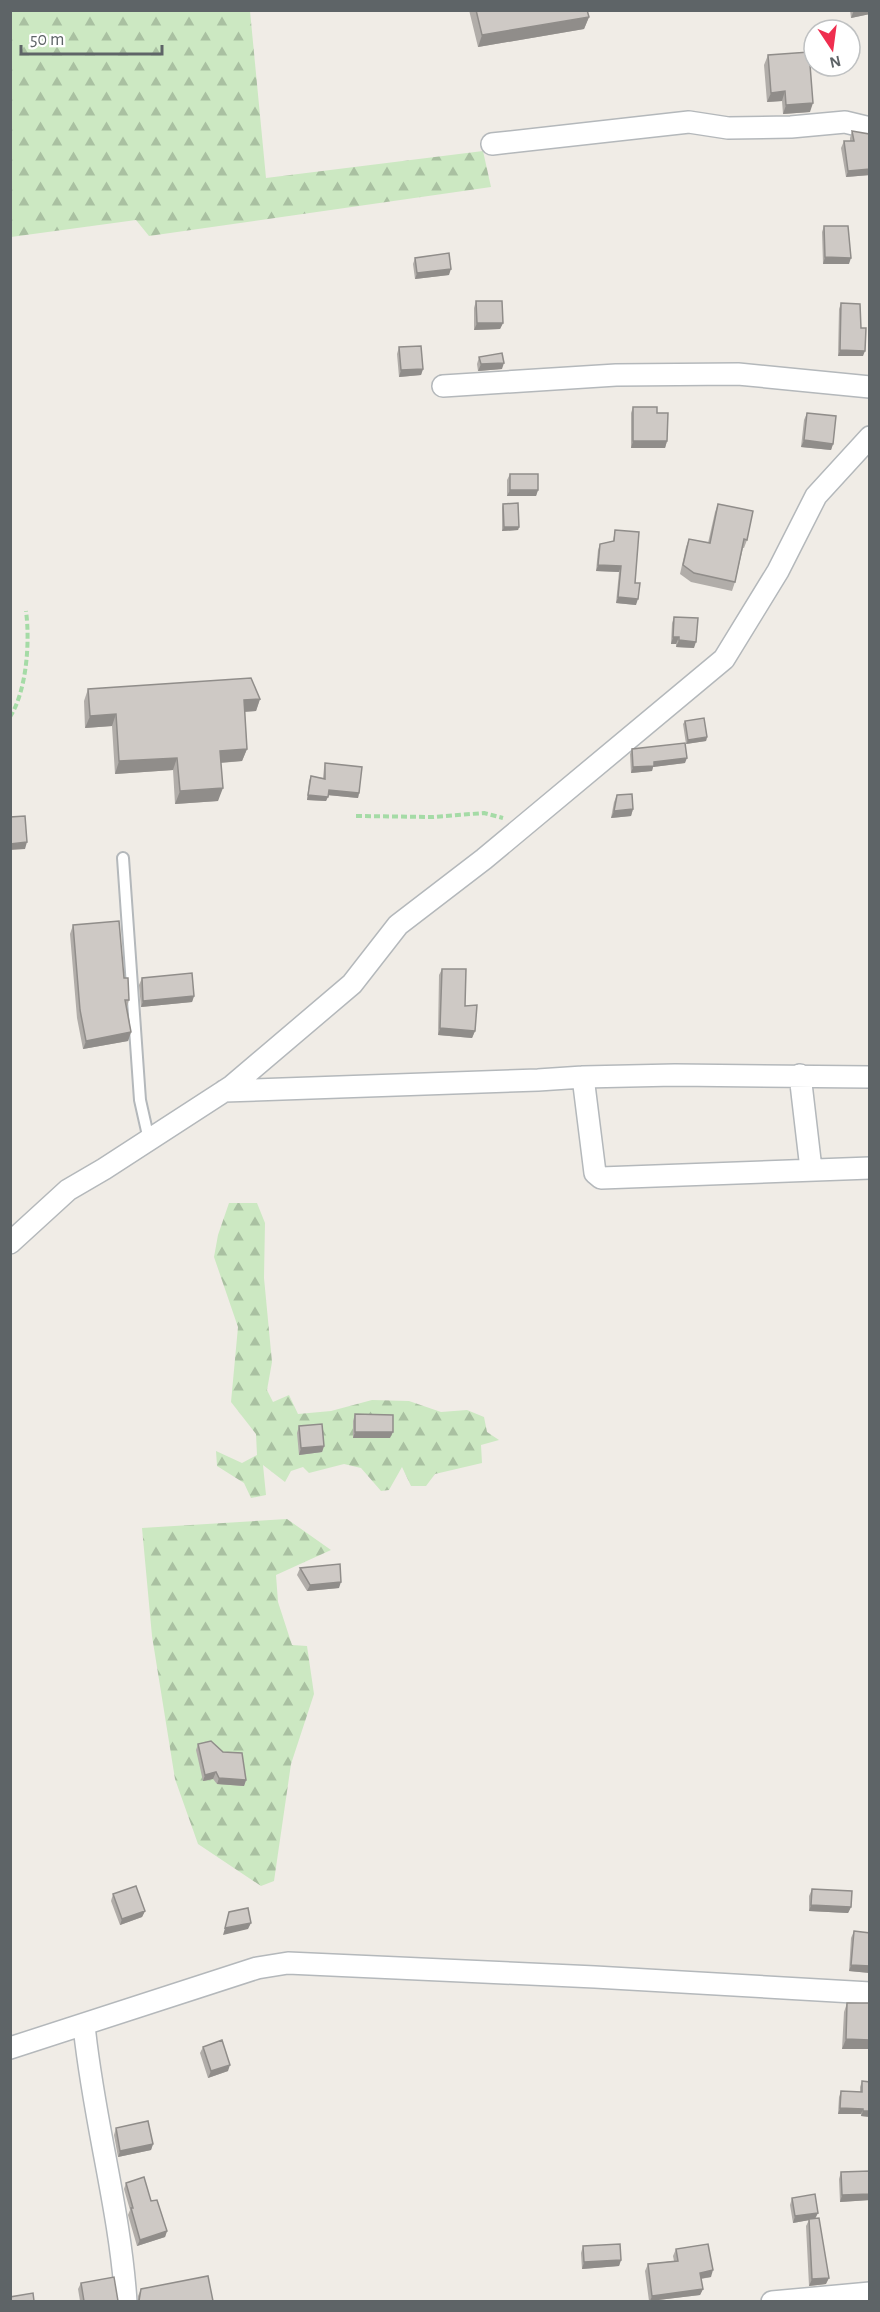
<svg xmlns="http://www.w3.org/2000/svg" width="880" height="2312" viewBox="0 0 880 2312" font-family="'Alegreya Sans',sans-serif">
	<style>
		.forest { fill: url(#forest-firs) }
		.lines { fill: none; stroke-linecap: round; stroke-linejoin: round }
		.lane-casing { stroke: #b4b8bb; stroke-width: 14 }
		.street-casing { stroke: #b4b8bb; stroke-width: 24 }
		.path { stroke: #a5dba6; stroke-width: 4; stroke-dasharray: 6 3; stroke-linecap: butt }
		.lane { stroke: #fff; stroke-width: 10 }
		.street { stroke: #fff; stroke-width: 21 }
		.wall { fill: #b1ada9 }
		.shaded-wall { fill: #908d8a }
		.building { fill: #cec9c5; stroke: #908d8a; stroke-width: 1.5 }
	</style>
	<defs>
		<pattern id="forest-firs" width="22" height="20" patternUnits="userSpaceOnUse" patternTransform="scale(1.5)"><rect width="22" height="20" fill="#cce8c2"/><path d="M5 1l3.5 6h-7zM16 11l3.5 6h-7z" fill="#a9c0a1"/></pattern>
	</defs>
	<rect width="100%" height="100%" fill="#f0ece6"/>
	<path class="forest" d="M10,11H250L266,178L483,151L491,187L149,236L136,220L11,237Z
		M229,1203H257L265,1223L264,1278L272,1362L267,1390L273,1402L289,1395L298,1414L331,1411L372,1400L409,1401L441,1412L467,1410L484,1417L487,1432L499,1440L481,1445L482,1463L435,1474L426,1486H411L402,1467L389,1490L381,1491L361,1468L344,1464L309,1473L303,1467L291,1471L285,1482L263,1465L266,1495L251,1498L244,1483L217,1466L216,1451L242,1463L257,1455L256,1434L231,1402L238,1327L214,1257L218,1235Z
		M287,1519L331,1550L276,1575L278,1602L292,1645L307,1646L314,1694L291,1764L274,1881L261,1886L198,1844L175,1779L152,1636L142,1528Z"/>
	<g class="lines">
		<g class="lane-casing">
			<path id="lane" d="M123,858L140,1100L149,1140"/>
		</g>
		<g class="street-casing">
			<path id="street" d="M492,144L689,122L728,128L791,127L845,122L870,128
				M443,386L616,375L738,374L870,387
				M800,1075L811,1169
				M583,1077L595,1173L601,1178L870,1168
				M224,1091L538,1080L583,1077L675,1075L870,1077
				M10,1243L68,1190L104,1169L232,1086L352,984L398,925L484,859L724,659L778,571L816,496L870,437
				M84,2025C93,2118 120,2208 126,2302
				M10,2048L257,1968L288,1963L595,1977L870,1993
				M772,2302L870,2293"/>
		</g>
		<path class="path" d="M10,717C27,690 30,641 26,611
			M356,816L433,817L484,813L503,818"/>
		<use href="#lane" class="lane"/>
		<use href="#street" class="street"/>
	</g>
	<path class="wall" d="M469,10H587L589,17L584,29L478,47Z
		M850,10H870V14L851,18Z
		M768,55L810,112L783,114L782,101L767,102L764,65Z
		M852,131L870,137V175L846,177L841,148L844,141H850V138Z
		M824,226L849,264H823L822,232Z
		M415,258L449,275L415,279L413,264Z
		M476,301L503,323L500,329L474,330V308Z
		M841,303L861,328L863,356H838L839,309Z
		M399,347L423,369L421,375L399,377L397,354Z
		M479,357L502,369L478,371L477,364Z
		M633,407L657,413L667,441L665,448H631V413Z
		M807,413L833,444L831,450L801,447L804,420Z
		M510,474L538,490L536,496H507V480Z
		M503,504L519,527L518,530L502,531V507Z
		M718,504L747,540L744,548H743L735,582L732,591L691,582L680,574L686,547L689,539L708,543L715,512Z
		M615,530L635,583L636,605L616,603L619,572L596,571L598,550L600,544L613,541Z
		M674,617L694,648L676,647V644H671L672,623Z
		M88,689L260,699L256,711L245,712L247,749L242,761L221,763L218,801L175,804L173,770L115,774L112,726L85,728L84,701Z
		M685,721L707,737L706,741L686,744L683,724Z
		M632,749L685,763L653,767L652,771L631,773L630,754Z
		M325,763L359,793L358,798L328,795L326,801L307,800L309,781L311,776L323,778L324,768Z
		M617,795L633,809L631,816L611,818L614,802Z
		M73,925L124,978L129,1000L127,1007L131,1032L128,1041L83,1049L77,1018L70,934Z
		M442,969L465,1006L475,1031L472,1038L438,1035L439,975Z
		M142,978L194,996L192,1002L141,1007L139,985Z
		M355,1414L390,1438H353V1421Z
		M299,1426L324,1446L322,1452L299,1455L297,1433Z
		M300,1568L339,1588L307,1591L297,1575Z
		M198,1744L246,1780L244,1786L217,1784L213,1779L203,1781L196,1750Z
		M812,1889L851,1907L848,1913L809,1911V1896Z
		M113,1894L145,1911L142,1917L120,1925L111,1901Z
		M854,1931L870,1933V1973L849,1971L851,1938Z
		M847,2003H870V2049H842L844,2012Z
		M203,2047L228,2071L208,2078L200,2053Z
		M862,2081L870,2117L861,2116V2114H838L839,2097L841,2091L860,2092V2087Z
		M116,2128L153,2144L151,2150L118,2157L114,2135Z
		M870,2171V2200L840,2202L839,2179L841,2172Z
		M126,2183L167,2231L165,2237L137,2246L128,2215L130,2210L124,2189Z
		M792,2198L816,2219L826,2284L809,2286L806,2226L809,2220L793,2223L790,2205Z
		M583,2246L621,2260L619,2266L582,2269L581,2253Z
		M676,2249L711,2277L701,2279L703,2289L700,2295L649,2301L645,2271L648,2264L674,2261L673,2256Z
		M81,2283L118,2301H80L78,2289Z
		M141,2289L213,2301H138V2296Z"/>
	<path class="shaded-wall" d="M854,10H870V14L851,18Z
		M589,17L584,29L478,47L482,35Z
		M785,91L782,101L767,102L771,93Z
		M813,103L810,112L783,114L786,105Z
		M870,169V175L846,177L848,171Z
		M825,257L851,258L849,264H823Z
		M451,269L449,275L415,279L417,273Z
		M477,323H503L500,329L474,330Z
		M840,350L865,351L863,356H838Z
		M504,363L502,369L478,371L481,364Z
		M423,369L421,375L399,377L401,370Z
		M804,440L833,444L831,450L801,447Z
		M633,441H667L665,448H631Z
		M510,490H538L536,496H507Z
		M504,527H519L518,530L502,531Z
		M598,565L621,566L619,572L596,571Z
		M618,597L638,599L636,605L616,603Z
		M673,637H679L676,644H671Z
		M679,640L696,642L694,648L676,647Z
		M260,699L256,711L239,712L244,700Z
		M116,714L112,726L85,728L90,716Z
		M707,737L706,741L686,744L688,740Z
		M247,749L242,761L216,763L220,751Z
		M177,758L173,770L115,774L119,761Z
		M687,758L685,763L653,767L652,771L631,773L633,767L654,762Z
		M223,788L218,801L175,804L180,791Z
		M329,790L359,793L358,798L327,795Z
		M308,795L328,797L326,801L307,800Z
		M633,809L631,816L611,818L614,811Z
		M27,842L25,849L10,850V844Z
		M194,996L192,1002L141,1007L143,1001Z
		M440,1028L475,1031L472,1038L438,1035Z
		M131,1032L128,1041L83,1049L86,1041Z
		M355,1432H393L390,1438H353Z
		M324,1446L322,1452L299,1455L301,1448Z
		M341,1582L339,1588L307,1591L310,1585Z
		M216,1772L213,1779L203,1781L205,1775Z
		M219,1778L246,1780L244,1786L217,1784Z
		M811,1905L851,1907L848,1913L809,1911Z
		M145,1911L142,1917L120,1925L122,1919Z
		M251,1923L248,1929L223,1935L225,1928Z
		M851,1965L870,1966V1973L849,1971Z
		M846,2039L870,2040V2049H842Z
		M230,2065L228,2071L208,2078L211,2071Z
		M840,2108L863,2109L861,2114H838Z
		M863,2111H870V2117L861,2116Z
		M153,2144L151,2150L118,2157L120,2151Z
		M870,2194V2200L840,2202L842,2195Z
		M818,2213L815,2219L793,2223L795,2216Z
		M167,2231L165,2237L137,2246L140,2240Z
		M621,2260L619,2266L582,2269L584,2262Z
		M713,2270L711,2277L698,2279L700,2273Z
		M829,2278L826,2284L809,2286L812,2279Z
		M703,2289L700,2295L650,2301L652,2296Z"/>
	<path class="building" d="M476,10H587L589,17L482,35Z
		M809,52L813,103L786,105L785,91L771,93L768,55Z
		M852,131L869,134L870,169L848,171L844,141H854Z
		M824,226H848L851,258L825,257Z
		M449,253L451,269L417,273L415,258Z
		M476,301H502L503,323H477Z
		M841,303L860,304L861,328H866L865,351L840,350Z
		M421,346L423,369L401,370L399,347Z
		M502,353L504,363L481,364L479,357Z
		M633,407H657V413H668L667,441H633Z
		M807,413L836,416L833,444L804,440Z
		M510,474H538V490H510Z
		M518,503L519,527H504L503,504Z
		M718,504L753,511L747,540L744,539L735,582L694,573L683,565L689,539L710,543Z
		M615,530L639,532L635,583H640L638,599L618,597L621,566L598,565L600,544L614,541Z
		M674,617L698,618L696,642L679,640V637H673Z
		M251,678L260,699L244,700L247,749L220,751L223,788L180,791L177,758L119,761L116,714L90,716L88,689Z
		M704,718L707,737L688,740L685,721Z
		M685,743L687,758L654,762V766L633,767L632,749Z
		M325,763L362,767L359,793L329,790L328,797L308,795L311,776L325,779Z
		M632,794L633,809L614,811L617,795Z
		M25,816L27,842L10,844V817Z
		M119,921L124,978H128L129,1000H125L131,1032L86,1041L80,1010L73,925Z
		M442,969H466L465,1006L477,1005L475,1031L440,1028Z
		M192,973L194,996L143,1001L142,978Z
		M355,1414L393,1415V1432H355Z
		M322,1424L324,1446L301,1448L299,1426Z
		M340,1564L341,1582L310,1585L300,1568Z
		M211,1741L223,1752L242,1753L246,1780L219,1778L216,1772L205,1775L198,1744Z
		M136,1886L145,1911L122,1919L113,1894Z
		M812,1889L852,1891L851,1907L811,1905Z
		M248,1908L251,1923L225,1928L229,1912Z
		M854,1931L870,1933V1966L851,1965Z
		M847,2003H870V2040L846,2039Z
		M222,2040L230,2065L211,2071L203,2047Z
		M862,2081L870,2082V2111H863V2109L840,2108L841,2091L862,2092Z
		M148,2121L153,2144L120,2151L116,2128Z
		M870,2171V2194L842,2195L841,2172Z
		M144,2177L151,2201L157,2200L167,2231L140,2240L131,2208H133L126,2183Z
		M815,2194L818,2213L795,2216L792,2198Z
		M819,2218L829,2278L812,2279L809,2219Z
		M620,2244L621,2260L584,2262L583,2246Z
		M708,2244L713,2270L700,2273L703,2289L652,2296L648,2264L678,2261L676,2249Z
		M208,2276L213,2301H139L141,2289Z
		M114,2277L118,2301H84L81,2283Z
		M33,2293L34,2301H10V2297Z"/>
	<rect width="880" height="2312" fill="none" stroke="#5e6467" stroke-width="24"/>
	<g transform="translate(832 48) rotate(167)"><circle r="28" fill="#ffffff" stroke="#bfc1c2" stroke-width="1.5"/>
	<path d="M0-4.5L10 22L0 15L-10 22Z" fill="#ef2e4f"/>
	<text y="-9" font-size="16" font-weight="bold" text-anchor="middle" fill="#5e6467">N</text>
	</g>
	<path d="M21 45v9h141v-9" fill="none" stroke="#5e6467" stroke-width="3"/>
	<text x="30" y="45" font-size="18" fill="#5e6467" stroke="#ffffff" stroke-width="4.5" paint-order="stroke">50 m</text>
</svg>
